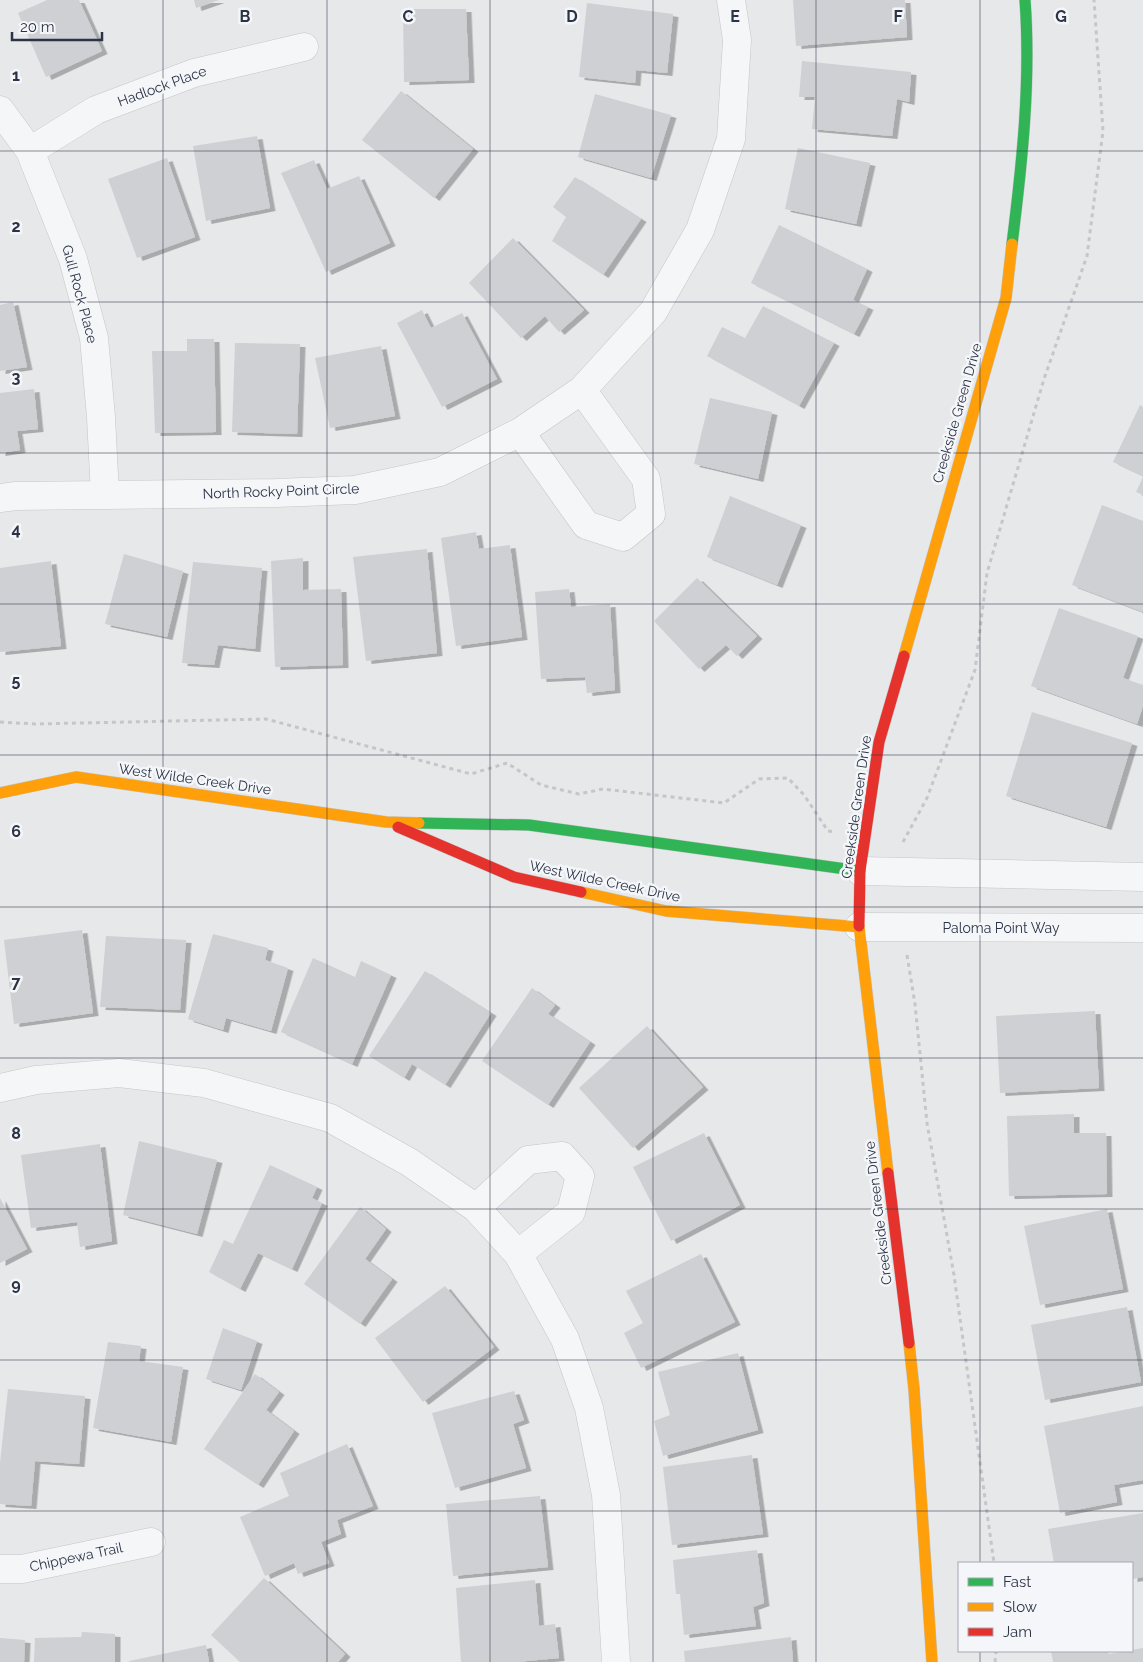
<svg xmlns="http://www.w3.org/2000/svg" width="1143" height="1662" viewBox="0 0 1143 1662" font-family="Raleway,sans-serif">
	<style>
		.building { fill: #ced0d3; filter: url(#shadow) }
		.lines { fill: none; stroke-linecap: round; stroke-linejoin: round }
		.street-casing { stroke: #c4c6c8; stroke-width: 29 }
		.fast-casing { stroke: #c4c6c8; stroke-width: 12 }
		.slow-casing { stroke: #c4c6c8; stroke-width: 12 }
		.jam-casing { stroke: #c4c6c8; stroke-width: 12 }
		.path { stroke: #c5c6ca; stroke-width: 3; stroke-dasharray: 4 4; stroke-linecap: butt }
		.street { stroke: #f5f6f7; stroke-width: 28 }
		.fast { stroke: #30b455; stroke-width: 11 }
		.slow { stroke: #ff9f0a; stroke-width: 11 }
		.jam { stroke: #e5322d; stroke-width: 11 }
		.grid { fill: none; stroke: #2b3445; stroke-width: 1; stroke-opacity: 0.55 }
		.labels { text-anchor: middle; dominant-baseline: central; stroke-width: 5; stroke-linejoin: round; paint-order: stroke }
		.street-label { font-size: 14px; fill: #2b3445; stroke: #f4f6f9 }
		.grid-label { font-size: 16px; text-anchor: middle; font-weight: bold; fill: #2b3445; stroke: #f4f6f9; stroke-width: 5; stroke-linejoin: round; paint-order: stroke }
	</style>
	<defs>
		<filter id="shadow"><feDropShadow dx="5.5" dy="3" stdDeviation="0" flood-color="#0004"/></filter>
	</defs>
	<rect width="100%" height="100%" fill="#e6e8ea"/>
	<path class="building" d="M47,0H79L102,51L46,77L18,13Z
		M194,0H219L196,8Z
		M793,0H905L907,37L796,46Z
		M587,3L673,14L667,73L636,70L635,83L579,77Z
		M403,9H466L469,80L404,82Z
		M802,61L911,72L909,102L897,99L892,136L812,129L815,97H799Z
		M401,91L473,149L434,198L362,140Z
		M595,94L671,115L651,178L578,157Z
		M257,136L270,208L206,221L193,146Z
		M798,148L870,163L856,224L785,209Z
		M167,158L195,237L137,258L108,179Z
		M314,160L327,189L359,176L390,243L326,272L281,173Z
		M575,177L641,219L603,275L552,241L566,217L553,207Z
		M779,225L867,269L853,300L868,307L854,334L751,283Z
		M513,238L584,310L559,332L545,316L521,338L469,283Z
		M13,302L27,367L0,371V305Z
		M763,306L834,343L799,406L707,356L722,327L745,338Z
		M422,310L431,328L462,313L497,379L442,407L397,323Z
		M187,339H214L216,432L155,433L152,351H187Z
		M235,343L300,344L297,434L232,432Z
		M381,346L395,416L330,428L315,358Z
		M34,389L38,429L17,431L20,450L0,453V393Z
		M710,398L772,412L758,479L694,464Z
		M1140,405L1143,407V476L1113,462Z
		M1143,477V495L1136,492Z
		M730,496L801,525L777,585L707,557Z
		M1102,505L1143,521V612L1072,585Z
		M476,532L479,549L510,545L522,637L456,646L441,538Z
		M427,549L437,653L366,661L353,557Z
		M124,554L183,571L167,637L105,624Z
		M303,558V590L341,589L343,665L275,667L271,561Z
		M51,561L61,646L0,652V568Z
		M193,562L262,568L255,649L218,645L214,665L182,663Z
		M697,578L757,636L737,656L726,645L699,669L654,621Z
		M569,589L571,607L610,604L615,690L587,693L585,677L541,679L535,592Z
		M1059,608L1138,636L1123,678L1143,685V706L1137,724L1031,686Z
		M1032,712L1132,743L1106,827L1006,796Z
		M82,930L93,1013L14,1024L4,940Z
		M213,934L268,948L265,960L288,968L271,1031L226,1018L223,1030L188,1019Z
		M106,936L186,940L180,1010L100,1007Z
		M313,958L355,977L361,961L391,975L352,1064L281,1032Z
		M425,971L491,1013L445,1085L412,1064L404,1078L369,1056Z
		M532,988L555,1005L548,1014L590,1042L548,1105L482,1061Z
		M1095,1011L1099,1088L1000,1093L996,1016Z
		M647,1026L703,1087L633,1148L579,1088Z
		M1074,1114V1133H1106L1107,1194L1009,1196L1007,1116Z
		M704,1133L740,1205L671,1241L633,1167Z
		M139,1141L217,1160L197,1234L123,1215Z
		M100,1144L112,1241L80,1247L77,1222L31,1228L21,1155Z
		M270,1165L317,1187L312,1198L322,1203L292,1269L258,1253L240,1289L209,1272L224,1240L233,1244Z
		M0,1198L27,1249L0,1263Z
		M360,1207L386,1229L365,1259L392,1279L360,1324L304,1284Z
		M1107,1209L1123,1289L1040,1305L1024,1226Z
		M701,1254L735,1322L641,1368L624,1333L643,1323L626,1291Z
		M445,1286L494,1347L423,1402L375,1338Z
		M1127,1307L1141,1382L1045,1400L1031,1325Z
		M223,1328L257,1341L241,1390L206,1379Z
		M108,1342L141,1346L139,1361L183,1367L171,1442L93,1428Z
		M738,1353L758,1430L663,1456L654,1421L670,1415L658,1372Z
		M255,1374L279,1392L266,1410L294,1431L258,1485L204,1449Z
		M8,1389L85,1396L79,1464L35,1461L31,1506L0,1504V1463Z
		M514,1391L524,1420L513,1424L526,1468L455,1488L432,1413Z
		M1143,1406V1480L1114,1485L1117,1502L1060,1513L1044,1426Z
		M347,1444L373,1506L337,1520L341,1534L321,1542L329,1563L298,1574L294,1563L265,1576L240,1517L289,1496L280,1473Z
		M752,1455L763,1534L672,1545L663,1467Z
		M540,1496L548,1567L453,1576L446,1504Z
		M1143,1513V1577L1132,1579V1563H1054L1048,1529Z
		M757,1550L764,1603L753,1607L756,1626L684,1635L680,1594H676L673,1560Z
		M264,1578L345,1654L338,1662H240L211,1635Z
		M535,1580L539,1626L555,1624L559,1658L516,1662H461L456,1588Z
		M82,1632L115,1634V1662H34L35,1638L81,1637Z
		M791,1637L793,1662H685L684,1651Z
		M0,1638L25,1640L24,1662H0Z
		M206,1645L209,1662H129V1661Z
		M1143,1648V1662H1053L1051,1651H1108L1109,1654Z"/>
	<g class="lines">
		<g class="street-casing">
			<path id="street" d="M0,110L30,151L73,259L94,338L101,417L105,495
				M30,151L96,110L194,73L304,47
				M520,432L586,525L623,537L651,514L646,479L582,390
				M0,498L16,496L276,493L355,490L440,472L520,432L582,390L653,312L700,230L731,139L737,40L731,0
				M860,871L1143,877
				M859,927L1143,928
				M0,1088L36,1080L119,1073L204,1083L330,1118L409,1162L476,1208L518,1254L565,1339L589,1408L606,1495L616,1662
				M476,1208L528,1160L562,1156L580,1176L571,1212L518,1254
				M0,1569H22L151,1542"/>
		</g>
		<g class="fast-casing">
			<path id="fast" d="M1012,244C1022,164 1031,81 1025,0
				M419,823L529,825L860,871"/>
		</g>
		<g class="slow-casing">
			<path id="slow" d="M904,656L1006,298L1012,244
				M0,793L76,777L386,822L419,823
				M581,892L666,911L859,927
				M859,926L888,1173
				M909,1343L914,1389L932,1662"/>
		</g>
		<g class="jam-casing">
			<path id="jam" d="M398,827L514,877L581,892
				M859,926L860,871L879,742L904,656
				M888,1173L909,1343"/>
		</g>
		<path class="path" d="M0,722L35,724L266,719L471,774L507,763L541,785L579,794L603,789L724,803L759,779L788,778L804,795L828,831L836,832
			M903,842L927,798L975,670L987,573L1044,379L1087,256L1103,131L1094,0
			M907,955L915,1004L927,1123L954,1275L994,1563
			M995,1662L996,1651"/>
		<use href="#street" class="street"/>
		<use href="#fast" class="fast"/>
		<use href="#slow" class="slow"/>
		<use href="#jam" class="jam"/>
	</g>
	<path class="grid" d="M163,0V1662M327,0V1662M490,0V1662M653,0V1662M816,0V1662M980,0V1563M0,151H1143M0,302H1143M0,453H1143M0,604H1143M0,755H1143M0,907H1143M0,1058H1143M0,1209H1143M0,1360H1143M0,1511H1143M980,1651V1662"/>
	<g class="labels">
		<g class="street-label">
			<text transform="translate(162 86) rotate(-20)">Hadlock Place</text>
			<text transform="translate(80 294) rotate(75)">Gull Rock Place</text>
			<text transform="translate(957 413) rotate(-74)">Creekside Green Drive</text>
			<text transform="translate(281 491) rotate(-2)">North Rocky Point Circle</text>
			<text transform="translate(195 779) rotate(8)">West Wilde Creek Drive</text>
			<text transform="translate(856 807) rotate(-82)">Creekside Green Drive</text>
			<text transform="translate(605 881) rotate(12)">West Wilde Creek Drive</text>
			<text x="1001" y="928">Paloma Point Way</text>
			<text transform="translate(878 1213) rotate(-97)">Creekside Green Drive</text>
			<text transform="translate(76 1557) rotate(-12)">Chippewa Trail</text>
		</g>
	</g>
	<g class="grid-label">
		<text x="245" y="22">B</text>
		<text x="408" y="22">C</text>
		<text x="572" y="22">D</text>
		<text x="735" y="22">E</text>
		<text x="898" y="22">F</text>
		<text x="1061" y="22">G</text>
		<text x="16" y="81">1</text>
		<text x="16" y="232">2</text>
		<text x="16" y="383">3</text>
		<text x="16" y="535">4</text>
		<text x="16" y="686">5</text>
		<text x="16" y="837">6</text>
		<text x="16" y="988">7</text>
		<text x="16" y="1139">8</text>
		<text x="16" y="1290">9</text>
	</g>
	<rect x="958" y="1562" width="175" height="90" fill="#f4f6f9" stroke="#a4a8b1"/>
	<rect x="968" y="1578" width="25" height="8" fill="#30b455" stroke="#a4a8b1"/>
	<text x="1003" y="1587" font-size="15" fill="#2b3445">Fast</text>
	<rect x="968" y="1603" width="25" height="8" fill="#ff9f0a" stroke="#a4a8b1"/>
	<text x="1003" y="1612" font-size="15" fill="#2b3445">Slow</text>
	<rect x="968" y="1628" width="25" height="8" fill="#e5322d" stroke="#a4a8b1"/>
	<text x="1003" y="1637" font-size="15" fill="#2b3445">Jam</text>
	<path d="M12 32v8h90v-8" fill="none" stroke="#2b3445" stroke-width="2.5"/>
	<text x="20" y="32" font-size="15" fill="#2b3445" stroke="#f4f6f9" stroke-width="4" paint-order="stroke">20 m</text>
</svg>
